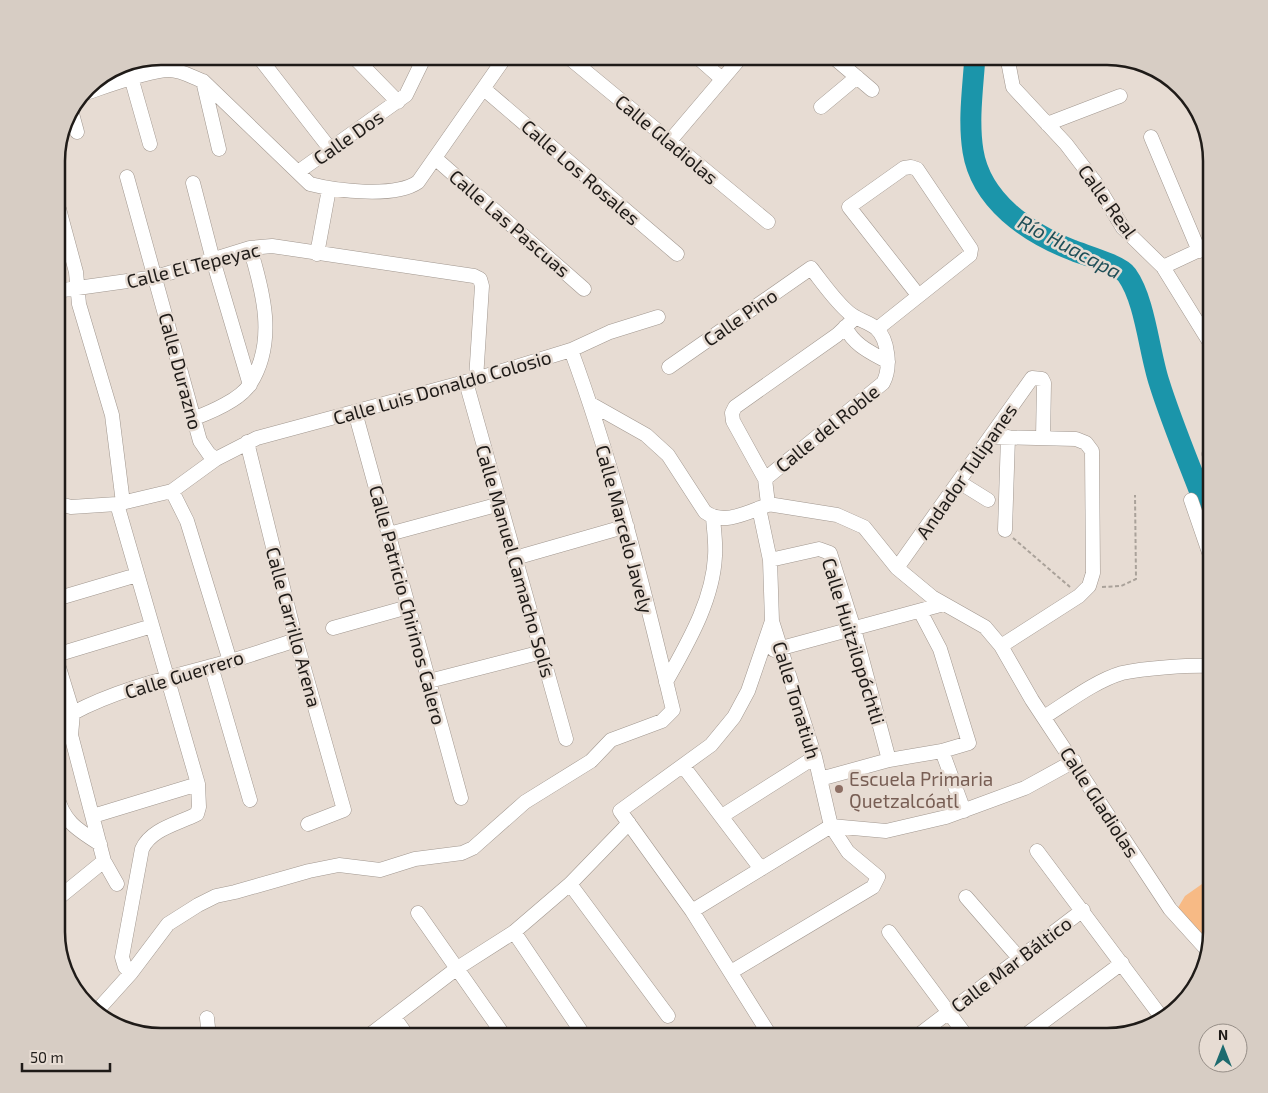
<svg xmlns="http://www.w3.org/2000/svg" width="1268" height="1093" viewBox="0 0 1268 1093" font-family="'Exo 2',sans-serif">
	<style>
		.green { fill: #f7ba85 }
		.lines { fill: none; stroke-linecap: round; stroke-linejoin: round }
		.river { stroke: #1b95aa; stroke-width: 21 }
		.minor-casing { stroke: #a1978f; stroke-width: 15 }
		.path { stroke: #aaa29a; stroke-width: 2; stroke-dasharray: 4 2.5; stroke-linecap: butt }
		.minor { stroke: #fff; stroke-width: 14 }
		.education-dot { fill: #8d6e63; stroke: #e7dcd3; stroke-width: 2 }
		.labels { text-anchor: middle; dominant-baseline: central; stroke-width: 5; stroke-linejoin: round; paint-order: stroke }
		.street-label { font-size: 19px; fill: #1f1b18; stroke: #e7dcd3 }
		.education-label { font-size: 19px; fill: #785e54; stroke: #e7dcd3; text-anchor: start }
		.water-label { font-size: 20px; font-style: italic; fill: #204f58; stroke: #e7dcd3 }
		.rim { fill: none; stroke: #1f1b18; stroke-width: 2.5 }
	</style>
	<rect width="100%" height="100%" fill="#e7dcd3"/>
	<path class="green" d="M1212,877V932L1208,949L1173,916L1185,896Z"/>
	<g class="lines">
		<path class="river" d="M975,56C973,87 968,120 973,151C981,201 1028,233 1072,250C1084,255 1120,265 1127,275C1145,300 1149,351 1159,382C1174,430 1195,477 1212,524"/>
		<g class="minor-casing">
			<path id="minor" d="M258,56L331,150
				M353,56L398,102
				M567,56L768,222
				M696,56L722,79
				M832,56L872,90
				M1007,56L1013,87L1066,144L1095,182L1123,228L1163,267L1212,346
				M127,63L150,144
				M203,81L219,149
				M484,89L677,254
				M83,94C104,87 149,70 169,70C181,70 192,77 203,81L310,184C337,191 395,198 418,182L506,56
				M821,107L857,77
				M71,110L77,132
				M1047,124L1120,96
				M1151,137L1199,251
				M669,142L742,56
				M435,158L584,289
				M298,172L406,95L425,56
				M127,177L200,441L209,454L216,459
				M193,183L213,260L250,385
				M59,209L76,272L79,304L112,415L123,503
				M317,254L329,189
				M1163,267L1212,244
				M56,291L156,277L250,248L272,246L474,276L480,279L482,286L476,379
				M845,327C855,346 870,352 888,362
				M877,329L970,255L971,249L917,169L911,167L904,168L849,207L918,295
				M669,367L811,268C822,282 833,298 846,310C854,319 867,321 876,328C889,340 891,369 883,383L765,479
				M466,382L566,739
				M591,404L646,435L668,455L705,512C724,526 748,512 768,505
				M355,412L461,798
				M195,418C211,412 241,399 250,384C277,342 263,291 250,248
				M991,437L1076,439L1086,443L1092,451L1093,573L1089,586L1079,596L1001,646
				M247,442L296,640L344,810L308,824
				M1209,454L1212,461
				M959,482L988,500
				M172,491L187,521L230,661
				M1191,500L1212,561
				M56,503L71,507L117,504L172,491L216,459L257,438L476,379L571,350L610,332L658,317
				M117,504L198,784L199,807L197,814C177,824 151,829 142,849L122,957L125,967L131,973
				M768,504L837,515L864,527L897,568L932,597L985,627L1001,646L1032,700L1170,909L1208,951
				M768,504L765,479L733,421L732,413L735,407L837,335L855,318
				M759,508L770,560L772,621L748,691L734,717L711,745L620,811L692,911L771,1037
				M1005,530L1008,437
				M389,534L500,504
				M515,558L627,526
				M770,560L819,549L830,553L854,629L889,760
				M897,568L1032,378L1042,379L1044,383L1043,438
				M56,599L137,575
				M333,628L408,607
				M774,650L944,604
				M56,655L152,626
				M211,666L250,800
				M429,681L542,652
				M666,682C687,644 713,601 715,556C716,544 714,530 713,518
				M73,713C122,687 177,676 230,661C252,655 274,647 296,640
				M1044,717C1068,702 1095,681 1122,673C1144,668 1190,665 1212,666
				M71,735L104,861L117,884
				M56,736L71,735L73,713L56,658
				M942,751L964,811
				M683,766L761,869
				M820,779L889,760L942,751L969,743L940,649L920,611
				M56,793C63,821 76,829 100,844
				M93,816L198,784
				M722,816L815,757
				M831,826L886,831L946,817L1025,788L1074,761
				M1037,851L1162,1018
				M570,884L668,1016
				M966,897L1019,958
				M56,900L104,861
				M692,911L831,826
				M418,913L505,1037
				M514,932L585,1037
				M889,932L967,1037
				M731,972L873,887L878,877L848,852L831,826L815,757L772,621
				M95,1013L131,973L168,924L198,905L216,896L235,892L309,871L339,865L380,870L415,859L462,853L473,848L525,802L591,761L611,740L662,721L673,710C644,589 614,467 571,350
				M394,1017L408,1037
				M207,1018L209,1037
				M367,1037L456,969L514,932L570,884L629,823
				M916,1037L1083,910
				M1023,1037L1122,963"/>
		</g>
		<path class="path" d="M1013,538L1070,587
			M1102,587L1121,586L1136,579L1135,495"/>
		<use href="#minor" class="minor"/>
	</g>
	<circle class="education-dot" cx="839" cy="789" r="5"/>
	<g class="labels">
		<g class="street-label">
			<text transform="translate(348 137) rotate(-35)">Calle Dos</text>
			<text transform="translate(667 139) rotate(40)">Calle Gladiolas</text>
			<text transform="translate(581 172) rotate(41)">Calle Los Rosales</text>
			<text transform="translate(1108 201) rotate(54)">Calle Real</text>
			<text transform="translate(510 223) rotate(41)">Calle Las Pascuas</text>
			<text transform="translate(193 265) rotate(-14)">Calle El Tepeyac</text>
			<text transform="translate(740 317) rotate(-35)">Calle Pino</text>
			<text transform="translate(181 371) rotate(75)">Calle Durazno</text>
			<text transform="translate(442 387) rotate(-16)">Calle Luis Donaldo Colosio</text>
			<text transform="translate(827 428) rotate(-39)">Calle del Roble</text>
			<text transform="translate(966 471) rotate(-55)">Andador Tulipanes</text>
			<text transform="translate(625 529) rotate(75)">Calle Marcelo Javely</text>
			<text transform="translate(516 561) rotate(74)">Calle Manuel Camacho Solís</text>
			<text transform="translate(408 605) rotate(75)">Calle Patricio Chirinos Calero</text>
			<text transform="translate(294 627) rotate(75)">Calle Carrillo Arena</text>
			<text transform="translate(854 641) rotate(73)">Calle Huitzilopóchtli</text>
			<text transform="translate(184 674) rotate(-17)">Calle Guerrero</text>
			<text transform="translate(797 700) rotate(73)">Calle Tonatiuh</text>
			<text transform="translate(1100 802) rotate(57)">Calle Gladiolas</text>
			<text transform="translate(1011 964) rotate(-37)">Calle Mar Báltico</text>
		</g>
		<g class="education-label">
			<text x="849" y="778">Escuela Primaria<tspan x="849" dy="22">Quetzalcóatl</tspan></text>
		</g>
		<g class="water-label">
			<text transform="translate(1070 246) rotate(28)">Río Huacapa</text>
		</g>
	</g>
	<path d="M0 0H1268V1093H0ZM161 65H1107A96 96 0 0 1 1203 161V932A96 96 0 0 1 1107 1028H161A96 96 0 0 1 65 932V161A96 96 0 0 1 161 65Z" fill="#d7cdc4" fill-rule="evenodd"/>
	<path class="rim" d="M161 65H1107A96 96 0 0 1 1203 161V932A96 96 0 0 1 1107 1028H161A96 96 0 0 1 65 932V161A96 96 0 0 1 161 65Z"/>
	<g transform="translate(1223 1048)"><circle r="24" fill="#e7dcd3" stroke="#978f88"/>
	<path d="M0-4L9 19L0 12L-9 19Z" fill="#1e6b6f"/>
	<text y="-8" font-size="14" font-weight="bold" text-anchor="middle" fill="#1f1b18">N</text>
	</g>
	<path d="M22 1063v8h88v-8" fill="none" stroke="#1f1b18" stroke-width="2.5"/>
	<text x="30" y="1063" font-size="15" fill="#1f1b18" stroke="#e7dcd3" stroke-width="4" paint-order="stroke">50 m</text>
</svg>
